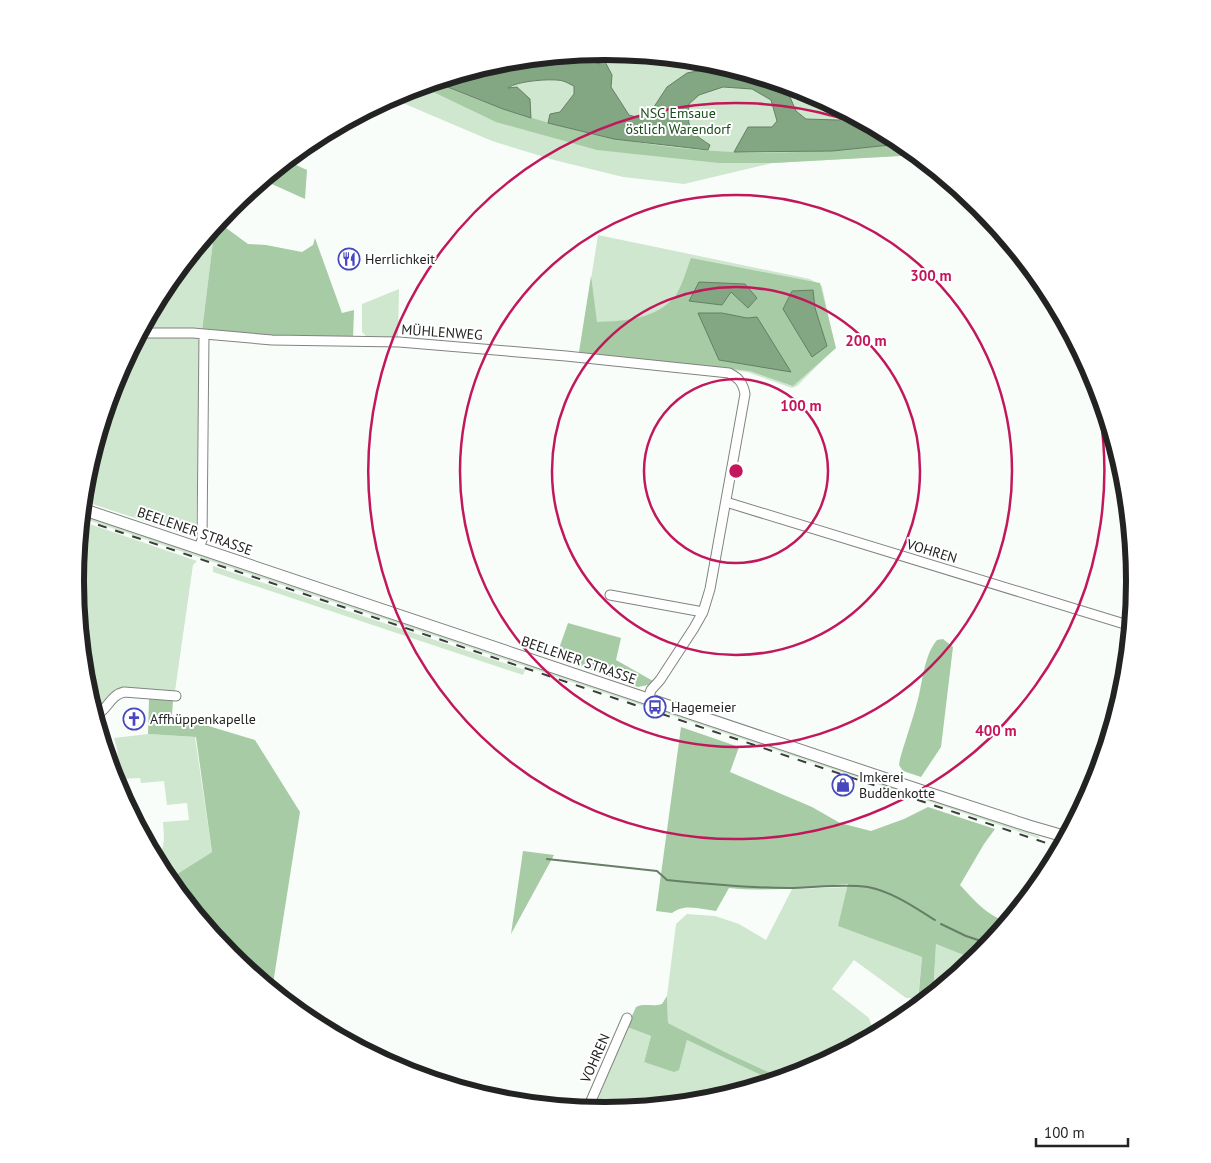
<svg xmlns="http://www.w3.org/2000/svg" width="1211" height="1163" viewBox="0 0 1211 1163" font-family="'PT Sans',sans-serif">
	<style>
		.green { fill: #cfe7ce }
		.forest { fill: #a6cba5; fill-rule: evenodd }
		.water { fill: #83a782; stroke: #667f65 }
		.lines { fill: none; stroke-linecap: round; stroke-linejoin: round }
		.stream { stroke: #667f65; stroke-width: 2 }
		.minor-casing { stroke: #808480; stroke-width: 11 }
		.major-casing { stroke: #808480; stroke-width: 13 }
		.minor { stroke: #fff; stroke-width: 9 }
		.major { stroke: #fff; stroke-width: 11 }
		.rail { stroke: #3a3b3a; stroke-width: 2; stroke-dasharray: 9 9; stroke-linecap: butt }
		.ring { fill: none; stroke: #c2185b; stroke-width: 2.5 }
		.labels { text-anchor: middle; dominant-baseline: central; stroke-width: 4; stroke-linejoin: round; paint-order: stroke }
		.park-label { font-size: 14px; fill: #184c1b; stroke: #fff }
		.poi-label { font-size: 14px; fill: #222322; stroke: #fff; text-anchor: start }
		.street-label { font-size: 14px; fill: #222322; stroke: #fff }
		.rim { fill: none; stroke: #222322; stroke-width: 6 }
		.centre { fill: #c2185b; stroke: #fff; stroke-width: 2.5 }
		.ring-label { font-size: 15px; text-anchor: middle; font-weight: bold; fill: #c2185b; stroke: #fff; stroke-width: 4; stroke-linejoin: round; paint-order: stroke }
	</style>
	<rect width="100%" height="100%" fill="#f9fdf9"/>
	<path class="green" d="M606,51L709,61L809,92L900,141L918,155L773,163L684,184L623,177L554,160L492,141L391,98L403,92L502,61Z
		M215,225L202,331H141L165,287L178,271L183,272V265Z
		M598,235L810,279L822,286L835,348L797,386L792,388L747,372L579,355Z
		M399,289L398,338L367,337L362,332V304Z
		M139,336H194L200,340L196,538L83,501L86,478L116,378Z
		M82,515L1027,832L1040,837L1038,838L82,518Z
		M81,521L197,561L193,565L175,691L123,688C111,692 105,706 94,712L85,685L75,581Z
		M213,566L525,670L523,675L213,572Z
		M148,734L195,737L212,852L174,876L178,893L164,876L156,860C166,848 164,837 163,822L189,820L187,803L167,805L164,781L141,783L140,778L121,779L117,749L114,738Z
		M848,887L839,926L922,957L918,998H906L854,960L832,989L869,1018L875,1036L808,1071L784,1079L727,1053L668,1023L667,996L676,924L687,914L715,916L739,924L766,940L792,889Z
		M936,944L976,960L933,995Z
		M627,1027L651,1036L644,1062L679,1069L687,1040L769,1079L772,1083L709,1102L606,1112L593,1111Z"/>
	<path class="forest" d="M435,82C529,124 630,147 733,152C790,155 848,149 904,144L918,155L773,163H719L597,150L496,122L421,86Z
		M287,161L307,170L305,199L263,180Z
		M218,222L248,244L266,245L302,252L313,245L315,238L342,313L354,310L353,339L272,337L202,331L215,225Z
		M691,258L820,283L836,348L793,386L750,371L579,352L591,276L597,322C625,321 658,319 676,295C682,286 687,268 691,258ZM812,290L815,308L783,309L792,291Z
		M568,623L621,638L616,660L653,681L648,685L638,687L556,657Z
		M943,639L953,647L941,747L921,777L903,771L899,765L900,759C906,738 914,716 919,695C923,678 925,654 937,640Z
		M149,699L173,701L172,715L255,740L300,812L272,990L230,956L178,893L174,876L212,852L196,737L148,734Z
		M681,727L739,747L730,772L812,807L840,823L871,831L904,819L928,807L995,829L984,844L960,885C974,900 988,917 1009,922L976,960L936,944L933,995L924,1003L918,1002L922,957L838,926L848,884C808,887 769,892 729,888L716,911C702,909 684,903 672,913L656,911Z
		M523,851L554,855L511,934Z
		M667,996L668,1023L727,1053L784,1079L772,1083L769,1079L687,1040L679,1070L674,1072L644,1062L651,1036L627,1027L636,1007C643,1003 654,1007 662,1004Z
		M470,1092L530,1095L539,1103L554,1107L502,1102Z"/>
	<path class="water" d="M595,52H600L612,75L611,87L629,115L640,118L648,116L667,87L687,73L723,66L782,84L787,90L796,111L806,119L838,120L856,117L897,139L890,145L832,151L734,152L748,127H772L777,121L771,100L752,89L723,87L699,95L689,104C687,129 689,131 710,145L708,150L614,139L548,123L550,114L560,112L574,94V86C571,85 567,82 563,81C553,78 516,81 508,88L517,87L530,99L531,118L503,109L435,82L466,72C469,73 471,75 474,76C484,76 501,68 507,61L559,56L571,60L577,57L600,64Z
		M699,282L745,284L757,298L748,308L731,292L722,305L689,301Z
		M813,290L815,308L827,346L812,357L783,309L792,291Z
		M698,313H722L747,318L757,317L791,372L719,360Z"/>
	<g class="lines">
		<path class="stream" d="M547,859L657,871L667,880C707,884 747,888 788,888C814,888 842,883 868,887C893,892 914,907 935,920
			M941,924L966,936L990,944"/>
		<g class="minor-casing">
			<path id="minor" d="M140,333H193L272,340L399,342L566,356L729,373C739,378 743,383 745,394L710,589L703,612L694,628L660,680L651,690L648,699
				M726,502L1131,626
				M199,548L202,540L204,334
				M610,595L703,612
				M95,716C107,711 110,695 124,692L176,696
				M587,1110L627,1018"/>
		</g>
		<g class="major-casing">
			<path id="major" d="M82,509L931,794L1029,826L1067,837"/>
		</g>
		<use href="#minor" class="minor"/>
		<use href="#major" class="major"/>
		<path class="rail" d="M81,519L1061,848"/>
	</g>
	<g class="ring">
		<circle cx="736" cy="471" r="92"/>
		<circle cx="736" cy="471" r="184"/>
		<circle cx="736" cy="471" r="276"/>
		<path d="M1089 366A368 368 0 1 1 903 143"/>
	</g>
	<defs>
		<g id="restaurant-ring" transform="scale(1.125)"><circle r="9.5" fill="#fff" stroke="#4748bd" stroke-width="1.5"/><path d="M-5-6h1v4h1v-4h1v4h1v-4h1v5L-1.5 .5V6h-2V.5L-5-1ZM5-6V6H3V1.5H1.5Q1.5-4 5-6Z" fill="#4748bd"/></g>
		<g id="bus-ring" transform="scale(1.125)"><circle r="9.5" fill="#fff" stroke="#4748bd" stroke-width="1.5"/><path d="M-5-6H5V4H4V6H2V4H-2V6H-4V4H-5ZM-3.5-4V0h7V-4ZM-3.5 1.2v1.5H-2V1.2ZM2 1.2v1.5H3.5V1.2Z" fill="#4748bd"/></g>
		<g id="church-ring" transform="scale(1.125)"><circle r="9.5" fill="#fff" stroke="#4748bd" stroke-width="1.5"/><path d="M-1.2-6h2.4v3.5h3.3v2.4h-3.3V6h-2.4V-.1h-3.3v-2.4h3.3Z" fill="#4748bd"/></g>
		<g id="shop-ring" transform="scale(1.125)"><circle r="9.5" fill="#fff" stroke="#4748bd" stroke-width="1.5"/><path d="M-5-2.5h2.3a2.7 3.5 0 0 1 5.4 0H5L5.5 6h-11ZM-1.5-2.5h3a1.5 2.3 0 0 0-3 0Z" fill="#4748bd"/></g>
	</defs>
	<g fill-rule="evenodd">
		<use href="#restaurant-ring" x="349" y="259"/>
		<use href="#bus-ring" x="655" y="707"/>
		<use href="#church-ring" x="134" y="719"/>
		<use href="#shop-ring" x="843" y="785"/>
	</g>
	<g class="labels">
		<g class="park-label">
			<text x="678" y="113">NSG Emsaue<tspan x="678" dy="16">östlich Warendorf</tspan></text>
		</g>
		<g class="poi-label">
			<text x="365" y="259">Herrlichkeit</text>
			<text x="671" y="707">Hagemeier</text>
			<text x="150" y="719">Affhüppenkapelle</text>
			<text x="859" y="777">Imkerei<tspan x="859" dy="16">Buddenkotte</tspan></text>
		</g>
		<g class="street-label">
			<text transform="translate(442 332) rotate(4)">MÜHLENWEG</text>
			<text transform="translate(195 531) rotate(19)">BEELENER STRASSE</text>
			<text transform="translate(932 551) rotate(17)">VOHREN</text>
			<text transform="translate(579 660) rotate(19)">BEELENER STRASSE</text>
			<text transform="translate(595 1058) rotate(-66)">VOHREN</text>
		</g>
	</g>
	<path d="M0 0H1211V1163H0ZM84 581a521 521 0 1 1 1042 0a521 521 0 1 1-1042 0Z" fill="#fff" fill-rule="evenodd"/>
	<path class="rim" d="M84 581a521 521 0 1 1 1042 0a521 521 0 1 1-1042 0Z"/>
	<circle cx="736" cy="471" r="8" class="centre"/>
	<g class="ring-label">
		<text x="931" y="281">300 m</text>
		<text x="866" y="346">200 m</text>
		<text x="801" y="411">100 m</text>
		<text x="996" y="736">400 m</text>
	</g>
	<path d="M1036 1138v8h92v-8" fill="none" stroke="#222322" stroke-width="2.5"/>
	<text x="1044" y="1138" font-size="15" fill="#222322" stroke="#ffffff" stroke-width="4" paint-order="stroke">100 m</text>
</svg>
